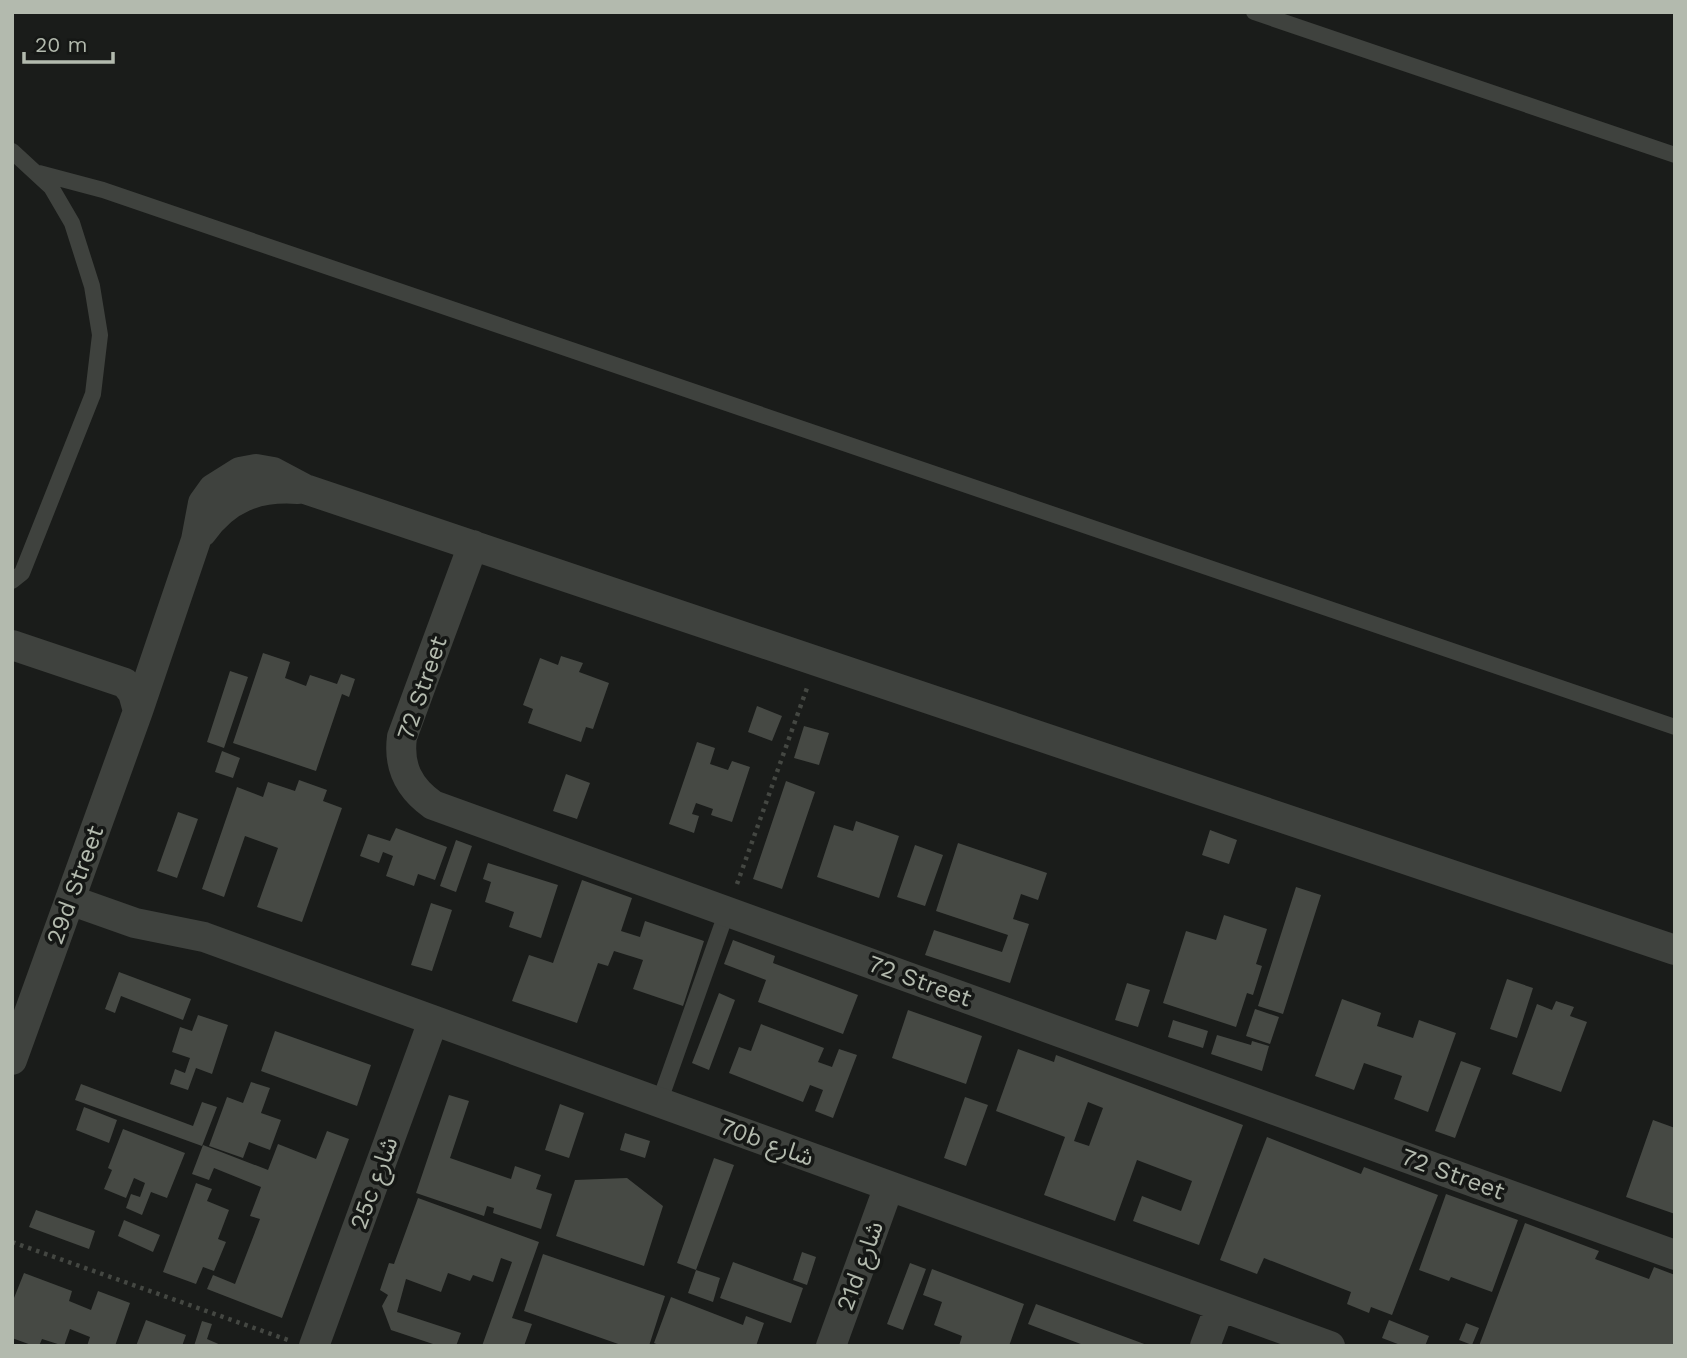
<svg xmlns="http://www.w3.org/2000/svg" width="1687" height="1358" viewBox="0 0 1687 1358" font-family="'Work Sans','Noto Sans Arabic',sans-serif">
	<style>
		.building { fill: #464944; fill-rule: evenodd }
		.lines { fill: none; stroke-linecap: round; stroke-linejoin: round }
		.path { stroke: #444742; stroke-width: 4.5; stroke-dasharray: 3.5 5; stroke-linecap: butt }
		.service { stroke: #3f423e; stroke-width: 16 }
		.minor { stroke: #3f423e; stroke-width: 30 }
		.labels { text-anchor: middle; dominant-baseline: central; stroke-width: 7; stroke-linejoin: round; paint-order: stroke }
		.street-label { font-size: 24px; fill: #b3baae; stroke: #151715 }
	</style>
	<rect width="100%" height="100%" fill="#1a1c1a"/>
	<path class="building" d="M263,653L290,662L285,678L306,686L310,675L337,684L341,674L355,679L349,697L342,694L316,771L233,743Z
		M561,656L583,663L579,672L609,683L593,729L586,727L581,742L528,723L533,709L523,705L540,658L558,665Z
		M230,671L248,677L224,748L207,742Z
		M757,706L782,716L772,741L748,732Z
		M804,726L829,733L819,765L794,758Z
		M697,742L715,748L710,764L728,770L732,761L750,767L732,822L711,815L713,809L696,803L692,814L699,816L694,833L669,824Z
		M222,751L240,758L233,778L215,772Z
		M566,774L590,783L577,819L553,811Z
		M299,780L327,790L323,801L342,808L302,922L257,907L278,848L245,836L224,897L202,889L237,787L263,797L268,782L295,791Z
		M786,781L815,792L782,889L753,879Z
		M178,812L198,819L177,878L157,871Z
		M856,821L899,836L879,898L817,877L834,825L853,831Z
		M396,828L447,847L435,880L418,874L414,886L386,876L393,856L383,852L379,863L360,856L368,834L390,841Z
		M1210,830L1237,840L1229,864L1202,855Z
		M456,840L472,846L456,892L440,886Z
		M958,843L1047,873L1038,900L1021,894L1013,919L1029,924L1010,983L925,955L934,930L1002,952L1008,935L936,911Z
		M915,845L943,855L925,906L897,897Z
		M488,863L558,885L541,938L509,927L514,912L485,902L491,882L483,879Z
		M582,880L632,898L621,931L640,937L645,921L704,941L683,1006L633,989L643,960L614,951L608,966L598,963L577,1023L512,1001L529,955L553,963Z
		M1296,887L1321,895L1283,1014L1258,1006Z
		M431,903L452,910L432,971L411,965Z
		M1224,915L1267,929L1256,964L1262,966L1253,995L1247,993L1236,1027L1163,1003L1186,931L1216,940Z
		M733,940L775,956L773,963L858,995L843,1034L758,1002L766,980L724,964Z
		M119,972L191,999L183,1020L121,996L115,1013L105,1009Z
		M1507,979L1533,988L1517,1038L1490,1029Z
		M1127,983L1150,990L1138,1027L1115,1020Z
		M719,993L735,1000L709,1070L692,1063Z
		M1342,999L1381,1013L1377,1026L1413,1038L1419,1020L1456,1033L1428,1112L1394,1099L1402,1076L1364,1063L1354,1090L1315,1076Z
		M1556,1001L1574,1007L1570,1016L1587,1022L1561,1092L1512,1074L1537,1004L1552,1010Z
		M1255,1009L1279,1017L1270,1044L1246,1036Z
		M908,1010L982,1036L966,1084L892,1058Z
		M198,1015L228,1025L212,1074L196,1068L188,1090L170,1084L175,1069L185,1073L190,1058L172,1052L180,1027L192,1031Z
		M1173,1020L1208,1031L1203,1048L1168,1037Z
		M761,1024L824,1048L818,1062L832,1067L839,1049L857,1055L833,1118L815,1111L823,1090L810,1085L803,1102L729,1073L739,1047L751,1051Z
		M275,1031L371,1065L357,1106L261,1071Z
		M1217,1035L1251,1045L1252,1041L1269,1046L1262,1071L1211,1054Z
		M1018,1049L1054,1062L1056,1055L1243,1125L1199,1245L1133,1221L1142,1196L1181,1211L1192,1181L1137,1160L1115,1221L1044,1195L1065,1137L996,1111ZM1088,1102L1103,1108L1089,1146L1074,1141Z
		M1461,1061L1481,1068L1455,1138L1435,1131Z
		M251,1082L270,1088L261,1113L281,1120L270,1150L249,1142L243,1158L209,1146L227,1097L243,1103Z
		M81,1084L193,1126L202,1102L217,1107L202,1146L75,1100Z
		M449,1095L469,1101L450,1158L511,1179L515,1166L541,1175L536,1189L552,1194L541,1229L493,1213L494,1208L487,1206L484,1216L416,1193Z
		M965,1097L988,1105L966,1166L944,1158Z
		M560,1104L584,1113L569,1158L545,1150Z
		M84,1107L117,1120L109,1143L76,1130Z
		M1653,1120L1675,1128V1214L1626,1197Z
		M123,1129L185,1153L167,1198L151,1192L142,1215L126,1208L131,1194L140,1197L145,1183L134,1178L126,1198L104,1189L112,1170L108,1168Z
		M327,1131L349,1139L282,1318L207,1289L213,1275L235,1284L260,1219L250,1216L261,1187L214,1168L209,1180L192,1174L203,1145L268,1170L278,1144L316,1159Z
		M625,1133L650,1141L645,1158L620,1150Z
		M1267,1137L1361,1174L1364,1167L1438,1195L1392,1315L1371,1307L1369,1313L1347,1304L1351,1292L1264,1258L1257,1274L1220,1260Z
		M714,1158L734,1165L696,1270L677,1263Z
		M627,1178L663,1206L644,1266L556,1236L575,1180Z
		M196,1183L212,1189L207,1201L229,1210L218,1239L226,1242L214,1271L203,1267L196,1284L163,1272Z
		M1446,1194L1518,1220L1492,1292L1451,1277L1449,1281L1419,1270Z
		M418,1198L539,1242L512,1318L532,1324L524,1346H482L512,1262L501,1258L493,1282L473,1275L470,1281L448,1273L441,1292L406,1279L397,1312L461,1333L456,1346H439L391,1330L382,1306L388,1295L380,1290L389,1263L394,1264Z
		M36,1210L95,1231L89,1249L29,1227Z
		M124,1220L160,1235L153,1252L118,1236Z
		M1525,1223L1599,1251L1595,1259L1649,1279L1654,1267L1675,1275V1346H1479Z
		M802,1252L816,1257L807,1285L793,1280Z
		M543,1254L665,1296L649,1346H624L524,1311Z
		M733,1262L803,1288L791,1323L720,1298Z
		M910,1263L926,1269L903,1330L887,1324Z
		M932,1269L1024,1304L1009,1346H959L962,1336L934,1325L942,1302L923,1295Z
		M696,1270L720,1278L713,1302L688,1293Z
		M24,1273L72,1291L69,1301L91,1310L98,1291L130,1303L115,1346H87L90,1337L70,1329L64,1346L42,1339L39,1346H34L12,1338V1303Z
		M671,1297L743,1325L746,1316L764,1323L756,1346H661L654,1343Z
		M1036,1304L1147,1345V1346H1086L1028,1324Z
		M146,1320L186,1335L182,1346H136Z
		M1389,1320L1429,1336L1425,1346H1403L1382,1338Z
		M202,1321L212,1324L207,1339L223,1346H194Z
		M1466,1323L1479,1328L1472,1345L1459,1340Z"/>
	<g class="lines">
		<path class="path" d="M737,884L807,688
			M12,1242L288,1340"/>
		<path class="service" d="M1254,12L1675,155
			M12,151L51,187L72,223L92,286L100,335L93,394L22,573L12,581
			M39,173L103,190L1675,727
			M659,1103L727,911"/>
		<path class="minor" d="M202,532C226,498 257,486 298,489
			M473,545L402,737C398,767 409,788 433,805L1675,1255
			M12,645L125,683L133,693L138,711L12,1060
			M138,711L196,540L203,503L213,489L240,472L256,469L273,472L305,489L1675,950
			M70,900L135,923L204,937L1330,1346
			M314,1346L433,1021
			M831,1346L889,1186
			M1205,1346L1220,1306"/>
	</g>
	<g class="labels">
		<g class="street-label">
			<text transform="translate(422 688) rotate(-71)">72 Street</text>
			<text transform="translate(75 885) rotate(-70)">29d Street</text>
			<text transform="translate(920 981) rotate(20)">72 Street</text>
			<text transform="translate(767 1142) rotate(20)">70b شارع</text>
			<text transform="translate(1453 1174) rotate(20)">72 Street</text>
			<text transform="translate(374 1183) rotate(-70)">25c شارع</text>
			<text transform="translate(860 1266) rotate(-70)">21d شارع</text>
		</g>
	</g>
	<rect width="1687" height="1358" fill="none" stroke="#b3baae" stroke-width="28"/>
	<path d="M24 52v10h89v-10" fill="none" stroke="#b3baae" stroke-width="3.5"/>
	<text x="35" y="52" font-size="21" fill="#b3baae" stroke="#151715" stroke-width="5" paint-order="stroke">20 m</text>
</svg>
